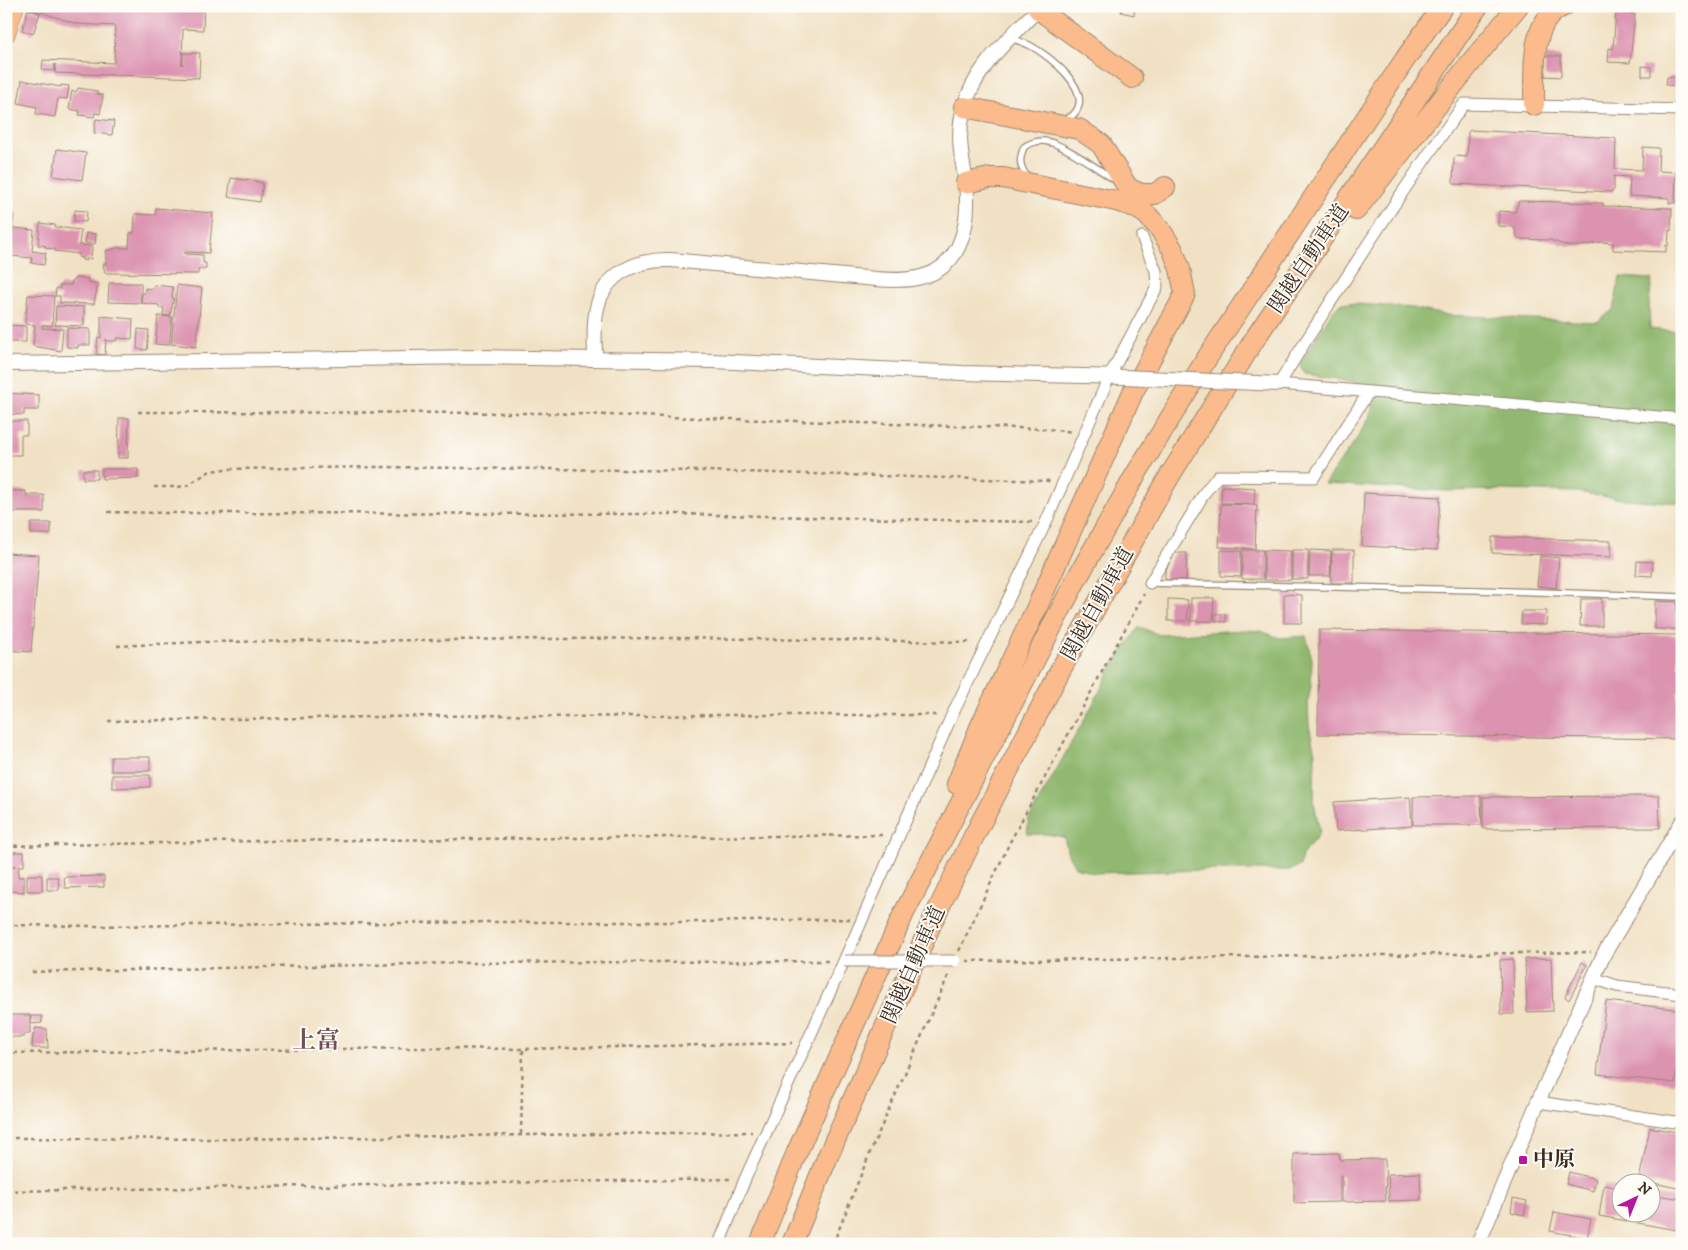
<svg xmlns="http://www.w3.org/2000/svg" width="1688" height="1250" viewBox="0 0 1688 1250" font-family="'IM FELL DW Pica','Noto Serif JP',serif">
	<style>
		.forest { fill: #90b86f; stroke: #667146 }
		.building { fill: #dc93b0 }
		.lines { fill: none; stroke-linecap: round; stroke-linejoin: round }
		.service-casing { stroke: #968671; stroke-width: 8 }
		.minor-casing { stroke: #968671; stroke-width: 13 }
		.tertiary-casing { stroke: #968671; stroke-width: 16 }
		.primary-casing { stroke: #968671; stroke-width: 19 }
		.motorway-casing { stroke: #968671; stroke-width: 22 }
		.path { stroke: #968671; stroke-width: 2.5; stroke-dasharray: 4 4; stroke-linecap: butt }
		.service { stroke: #fff; stroke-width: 5.5 }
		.minor { stroke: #fff; stroke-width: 11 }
		.tertiary { stroke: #fff; stroke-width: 14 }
		.primary { stroke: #fbbb8c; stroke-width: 18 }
		.motorway { stroke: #fbbb8c; stroke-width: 20 }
		.minor-bridge-casing { stroke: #968671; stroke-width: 13; stroke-linecap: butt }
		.tertiary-bridge-casing { stroke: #968671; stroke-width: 16; stroke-linecap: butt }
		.minor-bridge { stroke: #fff; stroke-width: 11 }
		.tertiary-bridge { stroke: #fff; stroke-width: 14 }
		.poi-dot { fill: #b5179e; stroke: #fdfcf7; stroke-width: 2 }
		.labels { text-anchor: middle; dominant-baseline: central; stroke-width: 4; stroke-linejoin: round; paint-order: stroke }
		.street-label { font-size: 21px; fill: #3b2a1e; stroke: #fdfcf7 }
		.poi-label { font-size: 21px; font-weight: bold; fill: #3b2a1e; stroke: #fdfcf7; text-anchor: start }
		.quarter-label { font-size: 24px; font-weight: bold; fill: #734f51; stroke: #fdfcf7 }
	</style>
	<rect width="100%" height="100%" fill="#fdfcf7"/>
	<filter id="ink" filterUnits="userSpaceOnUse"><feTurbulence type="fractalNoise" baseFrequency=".02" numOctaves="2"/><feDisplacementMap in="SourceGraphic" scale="10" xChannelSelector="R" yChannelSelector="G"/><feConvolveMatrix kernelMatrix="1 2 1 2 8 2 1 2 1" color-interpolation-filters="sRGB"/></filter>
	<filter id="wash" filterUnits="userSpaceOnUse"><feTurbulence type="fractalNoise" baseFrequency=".0096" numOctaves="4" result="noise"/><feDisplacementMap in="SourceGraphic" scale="20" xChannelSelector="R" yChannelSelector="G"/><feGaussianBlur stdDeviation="1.12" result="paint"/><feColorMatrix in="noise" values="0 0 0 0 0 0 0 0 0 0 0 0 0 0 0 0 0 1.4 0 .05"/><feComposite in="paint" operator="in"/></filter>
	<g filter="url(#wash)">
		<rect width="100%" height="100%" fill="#f1e1c4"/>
		<path class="forest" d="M1620,277L1652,279L1649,302L1650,329L1682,332V503L1622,499L1576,492L1505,490L1448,491L1324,484L1356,440L1369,418L1378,391L1350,381L1304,374L1300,364L1333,310L1343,303L1413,308L1444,315L1597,322L1613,310Z
			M1139,627L1160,635L1244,630L1260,631L1280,638L1306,636L1312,659L1311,686L1308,701L1309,725L1315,754L1314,802L1320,833L1302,855L1300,866L1289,870H1210L1094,873L1075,867L1068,854L1064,837L1046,834H1027L1029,819L1094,702L1112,667Z"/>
		<g id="blocks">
			<path class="building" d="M28,6H204L203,30L183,29L182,65L183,53H200L199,78L55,73V64V71L42,70L43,60L114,63L115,26L77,24L28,8Z
				M1122,6H1135L1134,15L1121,12Z
				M28,9L40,13L33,34L22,30Z
				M1616,12L1635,14L1630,63L1608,62L1609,48L1613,49Z
				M1545,56H1561V77L1545,76Z
				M1642,66L1651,67V76H1642Z
				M1667,77H1678L1677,86L1666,85Z
				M22,80L61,87V85L69,86L67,99L58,98L55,117L36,114L37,107L18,103Z
				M78,88L97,91V94L103,95L100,114L95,113L94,117L79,115L80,111L69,109L72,91L76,92Z
				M96,119L114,121L112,135L94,133Z
				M1470,130L1614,138L1616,139L1615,169L1642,170L1643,147L1659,148L1658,171L1676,172L1675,203H1669V198L1629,196L1630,177L1614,176V190L1612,192L1455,184L1453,182L1454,158L1456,156L1467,157L1468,132Z
				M57,149L86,153L82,180L53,176Z
				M231,178L246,180V179L263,183L260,202L228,197Z
				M1519,201L1603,203V206L1672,208L1671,231L1669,230L1668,246L1666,245V252L1613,250V243L1601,242L1582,246H1568L1550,240L1518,239L1514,227L1498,226L1499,211L1515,212Z
				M156,208L213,213L209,253L185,252V254L203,255V263H206V269H198V274L105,273L103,264H106V251L117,248H129L130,233H134L135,214L155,215Z
				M75,210L87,211L86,222L74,221Z
				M6,214L14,215L9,256H6Z
				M40,223L55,225V227L81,230L79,245L92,246L91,259L87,258V261L82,260V258L78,257L79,254L55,251V249L46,248V246L38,245Z
				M13,228L34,230L32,251L46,253L44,265L31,263L32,258L11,256Z
				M86,233L96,234L95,244L85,243Z
				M76,278L88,279V282L98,284L94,304L60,303V296H55L56,288H60V285H71L72,281Z
				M109,283H141V303L108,302Z
				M154,285L173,287L172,298H174L170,316L163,315L164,308H159V305L141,303L142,293H145V288L153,289Z
				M177,285L202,288L196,347L171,344Z
				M28,295L54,296L52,326L42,325V328L63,329L61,351L33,346L35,325L25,324Z
				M56,306L84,307V326L55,325Z
				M101,316L133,319L132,339L117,338L116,341H108L106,339L105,355L96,354L98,337L101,338Z
				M158,316L172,317L169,345L155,344Z
				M6,325L26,326V342H9V337H6Z
				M67,328L90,329V345H78V348L67,347Z
				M138,329L149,330L147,350L137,349Z
				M6,393L39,395V410H24V415L6,414Z
				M119,418H129L128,458H118Z
				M6,421H27V435H21V455H6Z
				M102,469H138V478L102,479Z
				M83,470H97V479H83Z
				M1222,486L1255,488L1254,504L1221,503Z
				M11,491H26V495H44V512H7V493H11Z
				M1364,493L1440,497L1437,550L1362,546Z
				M1221,504L1257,505L1255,549L1219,547Z
				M31,523H51V534H31Z
				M1492,537L1611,541V557L1492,553Z
				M1221,550L1241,551V577L1221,576Z
				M1242,550H1263V579H1242Z
				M1264,550L1291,551V580H1264Z
				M1292,550H1308V579H1292Z
				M1310,550L1331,551L1330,576H1309Z
				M1332,550H1354V583H1331Z
				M6,553L39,555L31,652L6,650Z
				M1174,553H1187L1186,580H1165V572Z
				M1540,556L1559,558L1556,588L1537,586Z
				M1637,561L1653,562L1652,576L1636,575Z
				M1284,594L1302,595V623H1284Z
				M1191,598H1214L1213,621H1190Z
				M1168,599L1188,600L1187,621H1168Z
				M1581,599H1602V626H1580Z
				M1655,601L1677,602L1676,629H1655Z
				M1522,611H1547L1546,625L1521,624Z
				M1215,614H1226V622L1215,621Z
				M1319,630L1679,635L1678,666H1682V692H1678V739L1318,734Z
				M111,757H150V771H111Z
				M112,775H150V787L112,788Z
				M1481,796L1482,825H1413V797Z
				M1659,796L1660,828L1483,829V797Z
				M1410,797L1412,826L1336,831L1334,802Z
				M10,852H24V866H19L18,877H24V892L8,891V910H6V866H15L10,865Z
				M27,875H42V891H27Z
				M104,876V887L65,888L64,877Z
				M47,877H58L59,890H47Z
				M1551,958L1553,1011L1527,1012L1525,959Z
				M1513,959L1514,1014H1501L1500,960Z
				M1582,962L1587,965L1569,1000L1565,997Z
				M1606,1001L1682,1010V1030L1675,1083L1597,1074Z
				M6,1015H30V1034H24V1037H6Z
				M31,1016H42V1023L31,1024Z
				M35,1028L47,1029L48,1048H32L33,1034H35Z
				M1650,1127L1682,1133V1189L1639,1180Z
				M1339,1153L1340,1160L1385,1159L1386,1201L1342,1202V1175H1340V1202L1294,1203V1154Z
				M1569,1172L1596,1179L1593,1191L1566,1184Z
				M1420,1173L1421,1200L1389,1201L1388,1174Z
				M1604,1185L1620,1188V1212H1650V1194L1682,1199V1231L1599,1216Z
				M1513,1198L1527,1201L1524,1215L1511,1212Z
				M1554,1212L1591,1219L1587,1238L1550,1231Z"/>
		</g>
	</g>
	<g filter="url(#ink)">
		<use href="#blocks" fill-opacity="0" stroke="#968671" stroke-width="1"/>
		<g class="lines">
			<g class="service-casing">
				<path id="service" d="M1010,38C1016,40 1023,42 1029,45C1047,54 1097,92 1073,115C1071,117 1066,119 1063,121
					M1027,177C1019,165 1019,159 1024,147C1030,143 1036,141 1043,141C1060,141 1099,170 1115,180
					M1150,583L1478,590L1682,597"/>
			</g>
			<g class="minor-casing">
				<path id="minor" d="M1682,110L1464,104C1398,195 1338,289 1279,384L1682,419
					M1150,583L1205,492L1218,476L1314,477L1368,393
					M1593,978L1617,986L1682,994
					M1538,1102L1682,1123
					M719,1244L745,1179L844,961L952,715L1046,522L1109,377L1157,287L1156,271L1142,237"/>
			</g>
			<g class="tertiary-casing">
				<path id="tertiary" d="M595,359C595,343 593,324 597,308C605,272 638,259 671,260L876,279C891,280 907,281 921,277C964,266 970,220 966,184C962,156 956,137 964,108C975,67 1009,39 1038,9
					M6,364L479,357L713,361L963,373L1124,377
					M1257,383L1279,384
					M1478,1244L1538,1102L1604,954L1682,822"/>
			</g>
			<g class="primary-casing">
				<path id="primary" d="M6,34L15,6"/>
			</g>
			<g class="motorway-casing">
				<path id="motorway" d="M1038,9L1132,78
					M1534,105C1535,74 1528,20 1564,6
					M964,107L1079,129L1101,144L1128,188L1141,194H1155L1165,187
					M1356,210L1468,66L1518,6
					M957,784L981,725L1037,607L1133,392L1185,294L1180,269L1173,250L1160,229L1146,214L1135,207L1116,201L1003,178H989L966,183
					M760,1244L797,1152L904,913L1076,580L1136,474L1207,358L1406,58L1443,6
					M792,1244L828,1156L932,922L974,836L1062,667L1169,477L1256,337L1478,6"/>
			</g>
			<path class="path" d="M138,412L543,413L1048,429L1073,432
				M154,487H178L188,485L210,471L226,469L380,467L707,471L1050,481
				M108,512L171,513L676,514L1034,522
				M117,646L202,642L677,638L973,642
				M108,721L509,715L564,717L719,715H939
				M6,846L260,841L885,835
				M6,925L97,926L493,922H697L850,919
				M959,951L1010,842L1144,594
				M966,961L1591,952
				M32,972L458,963L830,961
				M6,1053L421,1048L523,1049L792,1043
				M521,1134L523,1049
				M6,1138L228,1139L752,1132
				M6,1191L733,1179
				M833,1244L871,1150L949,974"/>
			<use href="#service" class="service"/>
			<use href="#minor" class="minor"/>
			<use href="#tertiary" class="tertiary"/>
			<use href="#primary" class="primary"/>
			<use href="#motorway" class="motorway"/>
			<g class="minor-bridge-casing">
				<path id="minor-bridge" d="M844,961H955"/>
			</g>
			<g class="tertiary-bridge-casing">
				<path id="tertiary-bridge" d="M1124,377L1257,383"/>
			</g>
			<use href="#minor-bridge" class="minor-bridge"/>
			<use href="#tertiary-bridge" class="tertiary-bridge"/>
		</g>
	</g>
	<rect class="poi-dot" x="1518" y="1155" width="10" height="10" rx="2.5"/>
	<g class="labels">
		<g class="street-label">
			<text transform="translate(1309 259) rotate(-56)">関越自動車道</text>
			<text transform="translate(1098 604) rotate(-61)">関越自動車道</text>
			<text transform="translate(914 965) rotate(-66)">関越自動車道</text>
		</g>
		<g class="poi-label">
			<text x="1533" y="1160">中原</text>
		</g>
		<g class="quarter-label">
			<text x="316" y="1041">上富</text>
		</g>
	</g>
	<rect width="1688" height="1250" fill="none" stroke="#fdfcf7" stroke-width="25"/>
	<g transform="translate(1636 1198) rotate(43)"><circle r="24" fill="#fdfcf7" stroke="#afa8a0"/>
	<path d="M0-4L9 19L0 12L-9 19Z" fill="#b5179e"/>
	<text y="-8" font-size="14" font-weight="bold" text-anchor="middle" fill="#3b2a1e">N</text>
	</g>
</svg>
